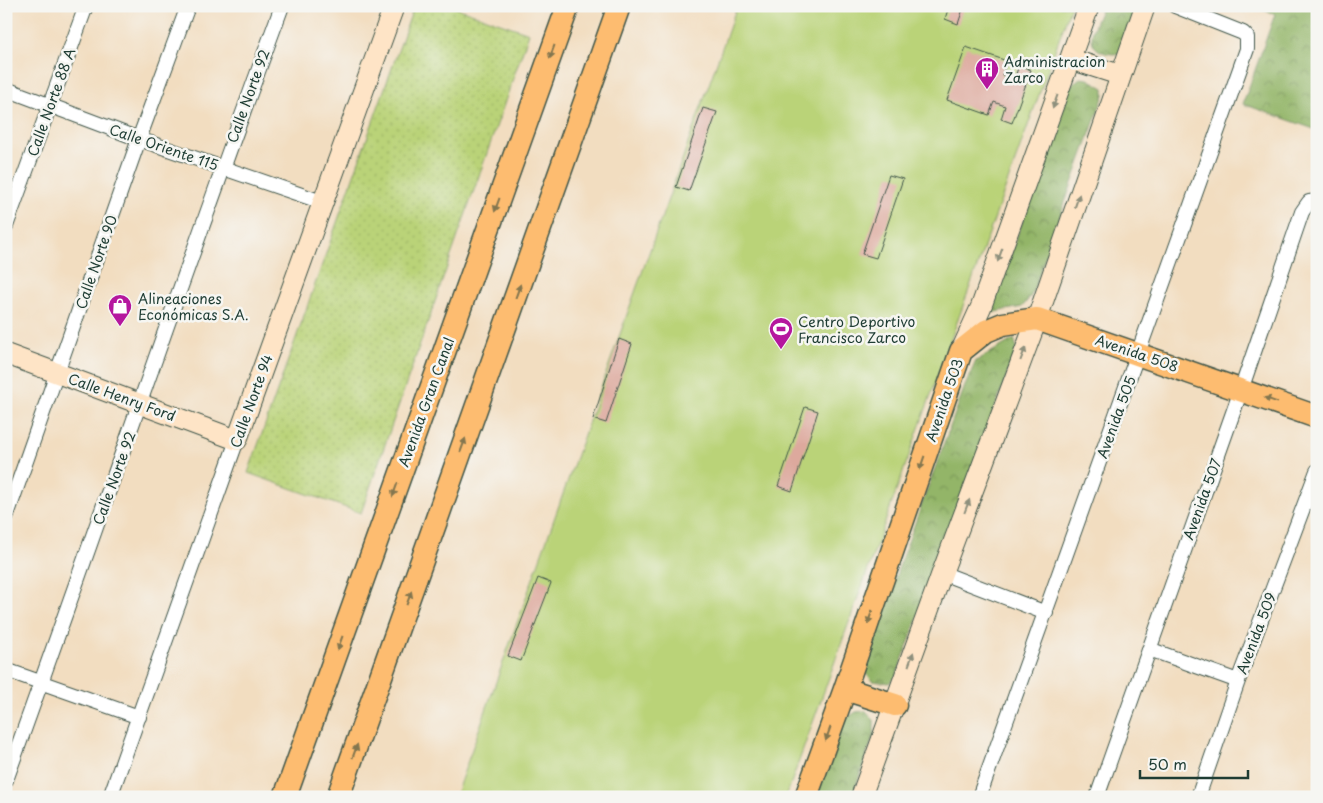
<svg xmlns="http://www.w3.org/2000/svg" width="1323" height="803" viewBox="0 0 1323 803" font-family="'Playpen Sans',sans-serif">
	<style>
		.grass { fill: url(#grass-dots); stroke: #6c8856 }
		.forest { fill: url(#forest-crowns); stroke: #59794e }
		.pitch { fill: #bad378; stroke: #6c8856 }
		.building { fill: #dda99d }
		.lines { fill: none; stroke-linecap: round; stroke-linejoin: round }
		.street-casing { stroke: #3f5549; stroke-width: 16 }
		.secondary-casing { stroke: #3f5549; stroke-width: 22 }
		.primary-casing { stroke: #3f5549; stroke-width: 25 }
		.street { stroke: #fff; stroke-width: 14 }
		.secondary { stroke: #fee4c6; stroke-width: 20 }
		.primary { stroke: #fdbc70; stroke-width: 22 }
		.oneway { fill: #83764f }
		.oneway2 { fill: #8e907d }
		.labels { text-anchor: middle; dominant-baseline: central; stroke-width: 5; stroke-linejoin: round; paint-order: stroke }
		.poi-label { font-size: 14px; fill: #1f3d34; stroke: #f6f6f2; text-anchor: start }
		.street-label { font-size: 14px; fill: #1f3d34; stroke: #f6f6f2 }
	</style>
	<defs>
		<pattern id="grass-dots" width="8" height="8" patternUnits="userSpaceOnUse" patternTransform="scale(1.25)"><rect width="8" height="8" fill="#bad378"/><path d="M2 2h.1M6 6h.1" fill="none" stroke="#9fb668" stroke-width="1.8" stroke-linecap="round"/></pattern>
		<pattern id="forest-crowns" width="20" height="18" patternUnits="userSpaceOnUse" patternTransform="scale(1.25)"><rect width="20" height="18" fill="#93b568"/><path d="M2 6a3 3 0 1 1 6 0M12 15a3 3 0 1 1 6 0" fill="none" stroke="#779456"/></pattern>
	</defs>
	<rect width="100%" height="100%" fill="#f6f6f2"/>
	<filter id="ink" filterUnits="userSpaceOnUse"><feTurbulence type="fractalNoise" baseFrequency=".02" numOctaves="2"/><feDisplacementMap in="SourceGraphic" scale="10" xChannelSelector="R" yChannelSelector="G"/><feConvolveMatrix kernelMatrix="1 2 1 2 8 2 1 2 1" color-interpolation-filters="sRGB"/></filter>
	<filter id="wash" filterUnits="userSpaceOnUse"><feTurbulence type="fractalNoise" baseFrequency=".0096" numOctaves="4" result="noise"/><feDisplacementMap in="SourceGraphic" scale="20" xChannelSelector="R" yChannelSelector="G"/><feGaussianBlur stdDeviation="1.12" result="paint"/><feColorMatrix in="noise" values="0 0 0 0 0 0 0 0 0 0 0 0 0 0 0 0 0 1.4 0 .05"/><feComposite in="paint" operator="in"/></filter>
	<g filter="url(#wash)">
		<rect width="100%" height="100%" fill="#f2ddc0"/>
		<path class="grass" d="M414,6H451L529,33L361,513L248,473Z"/>
		<path class="forest" d="M1102,6H1137L1121,53C1109,56 1091,52 1092,36C1093,26 1099,16 1102,6Z
			M1253,6H1317V122L1314,129L1243,104L1275,14Z
			M1080,78L1088,79L1104,88V95L1031,296L1022,307L990,313L1070,86Z
			M1014,339L1017,348L896,677L889,683L873,681L863,671L869,649L965,386L976,361Z
			M865,711L874,720V734L852,797H816L844,720L856,712Z"/>
		<path class="pitch" d="M737,6H1071L786,797H455Z"/>
		<g id="blocks">
			<path class="building" d="M949,6H964L958,24L945,19Z
				M966,47L1007,61L1002,75L1014,80L1019,65L1031,70L1012,123L1001,119L1005,106L994,102L989,115L947,100Z
				M703,108L717,112L689,191L676,187Z
				M889,175L903,179L876,258L862,254Z
				M619,339L632,344L606,423L593,419Z
				M805,407L818,411L792,491L778,486Z
				M538,578L551,583L521,661L508,656Z"/>
		</g>
	</g>
	<g filter="url(#ink)">
		<use href="#blocks" fill-opacity="0" stroke="#3f5549" stroke-width="1"/>
		<g class="lines">
			<g class="street-casing">
				<path id="street" d="M6,89L139,139L322,202
					M6,226L86,6
					M6,518L139,139L188,6
					M942,573L1046,613
					M1149,649L1238,681
					M6,670L139,717
					M6,780C99,523 187,263 282,6
					M110,797L237,440
					M979,797L1247,49V37L1243,33L1175,6
					M1097,797L1241,390L1302,212L1309,202L1317,201
					M1198,797L1238,681L1317,471"/>
			</g>
			<g class="secondary-casing">
				<path id="secondary" d="M1070,59L1120,75
					M961,351L981,307L1089,6
					M6,354L237,440L394,6
					M861,797L942,573L1037,319L1145,6"/>
			</g>
			<g class="primary-casing">
				<path id="primary" d="M845,689L895,705
					M285,797L568,6
					M338,797L619,6
					M806,797L845,689L961,351L986,331L1003,324L1037,319L1317,417"/>
			</g>
			<use href="#street" class="street"/>
			<use href="#secondary" class="secondary"/>
			<use href="#primary" class="primary"/>
		</g>
		<defs><path id="oneway-solid" d="M-6-.8H1V-3.2L6.5 0L1 3.2V.8H-6Z" transform="scale(1.25)"/></defs>
		<g class="oneway">
			<use href="#oneway-solid" transform="translate(552 52) rotate(110)"/>
			<use href="#oneway-solid" transform="translate(497 205) rotate(110)"/>
			<use href="#oneway-solid" transform="translate(518 291) rotate(-70)"/>
			<use href="#oneway-solid" transform="translate(1271 400) rotate(-160)"/>
			<use href="#oneway-solid" transform="translate(463 445) rotate(-70)"/>
			<use href="#oneway-solid" transform="translate(922 463) rotate(109)"/>
			<use href="#oneway-solid" transform="translate(395 490) rotate(110)"/>
			<use href="#oneway-solid" transform="translate(409 598) rotate(-70)"/>
			<use href="#oneway-solid" transform="translate(870 617) rotate(109)"/>
			<use href="#oneway-solid" transform="translate(340 643) rotate(110)"/>
			<use href="#oneway-solid" transform="translate(828 734) rotate(110)"/>
			<use href="#oneway-solid" transform="translate(355 751) rotate(-70)"/>
		</g>
		<g class="oneway2">
			<use href="#oneway-solid" transform="translate(1055 102) rotate(110)"/>
			<use href="#oneway-solid" transform="translate(1077 201) rotate(-71)"/>
			<use href="#oneway-solid" transform="translate(1000 255) rotate(110)"/>
			<use href="#oneway-solid" transform="translate(1023 354) rotate(-69)"/>
			<use href="#oneway-solid" transform="translate(967 506) rotate(-69)"/>
			<use href="#oneway-solid" transform="translate(911 659) rotate(-70)"/>
		</g>
	</g>
	<defs>
		<g id="building-pin" transform="scale(1.25)"><path d="M0 17L-7.5 6A9.5 9.5 0 1 1 7.5 6Z" fill="#b5179e" stroke="#f6f6f2"/><path d="M-4-6H4V6H1V3H-1V6H-4ZM-2.5-4.3h1.7v1.8h-1.7ZM.8-4.3h1.7v1.8H.8ZM-2.5-1h1.7V.8h-1.7ZM.8-1h1.7V.8H.8Z" fill="#fff"/></g>
		<g id="shop-pin" transform="scale(1.25)"><path d="M0 17L-7.5 6A9.5 9.5 0 1 1 7.5 6Z" fill="#b5179e" stroke="#f6f6f2"/><path d="M-5-2.5h2.3a2.7 3.5 0 0 1 5.4 0H5L5.5 6h-11ZM-1.5-2.5h3a1.5 2.3 0 0 0-3 0Z" fill="#fff"/></g>
		<g id="stadium-pin" transform="scale(1.25)"><path d="M0 17L-7.5 6A9.5 9.5 0 1 1 7.5 6Z" fill="#b5179e" stroke="#f6f6f2"/><path d="M0-5a6.5 5 0 1 0 0 10a6.5 5 0 1 0 0-10ZM-3.5-1.8h7v3.6h-7Z" fill="#fff"/></g>
	</defs>
	<g fill-rule="evenodd">
		<use href="#building-pin" x="987" y="69"/>
		<use href="#shop-pin" x="120" y="306"/>
		<use href="#stadium-pin" x="781" y="329"/>
	</g>
	<g class="labels">
		<g class="poi-label">
			<text x="1004" y="61">Administracion<tspan x="1004" dy="16">Zarco</tspan></text>
			<text x="138" y="298">Alineaciones<tspan x="138" dy="16">Económicas S.A.</tspan></text>
			<text x="798" y="321">Centro Deportivo<tspan x="798" dy="16">Francisco Zarco</tspan></text>
		</g>
		<g class="street-label">
			<text transform="translate(248 96) rotate(-70)">Calle Norte 92</text>
			<text transform="translate(51 102) rotate(-70)">Calle Norte 88 A</text>
			<text transform="translate(164 147) rotate(19)">Calle Oriente 115</text>
			<text transform="translate(96 262) rotate(-71)">Calle Norte 90</text>
			<text transform="translate(1137 353) rotate(19)">Avenida 508</text>
			<text transform="translate(122 397) rotate(20)">Calle Henry Ford</text>
			<text transform="translate(944 400) rotate(-71)">Avenida 503</text>
			<text transform="translate(251 401) rotate(-70)">Calle Norte 94</text>
			<text transform="translate(426 402) rotate(-70)">Avenida Gran Canal</text>
			<text transform="translate(1116 417) rotate(-70)">Avenida 505</text>
			<text transform="translate(114 478) rotate(-70)">Calle Norte 92</text>
			<text transform="translate(1202 499) rotate(-70)">Avenida 507</text>
			<text transform="translate(1256 633) rotate(-69)">Avenida 509</text>
		</g>
	</g>
	<rect width="1323" height="803" fill="none" stroke="#f6f6f2" stroke-width="25"/>
	<path d="M1140 770v8h108v-8" fill="none" stroke="#1f3d34" stroke-width="2.5"/>
	<text x="1148" y="770" font-size="15" fill="#1f3d34" stroke="#f6f6f2" stroke-width="4" paint-order="stroke">50 m</text>
</svg>
